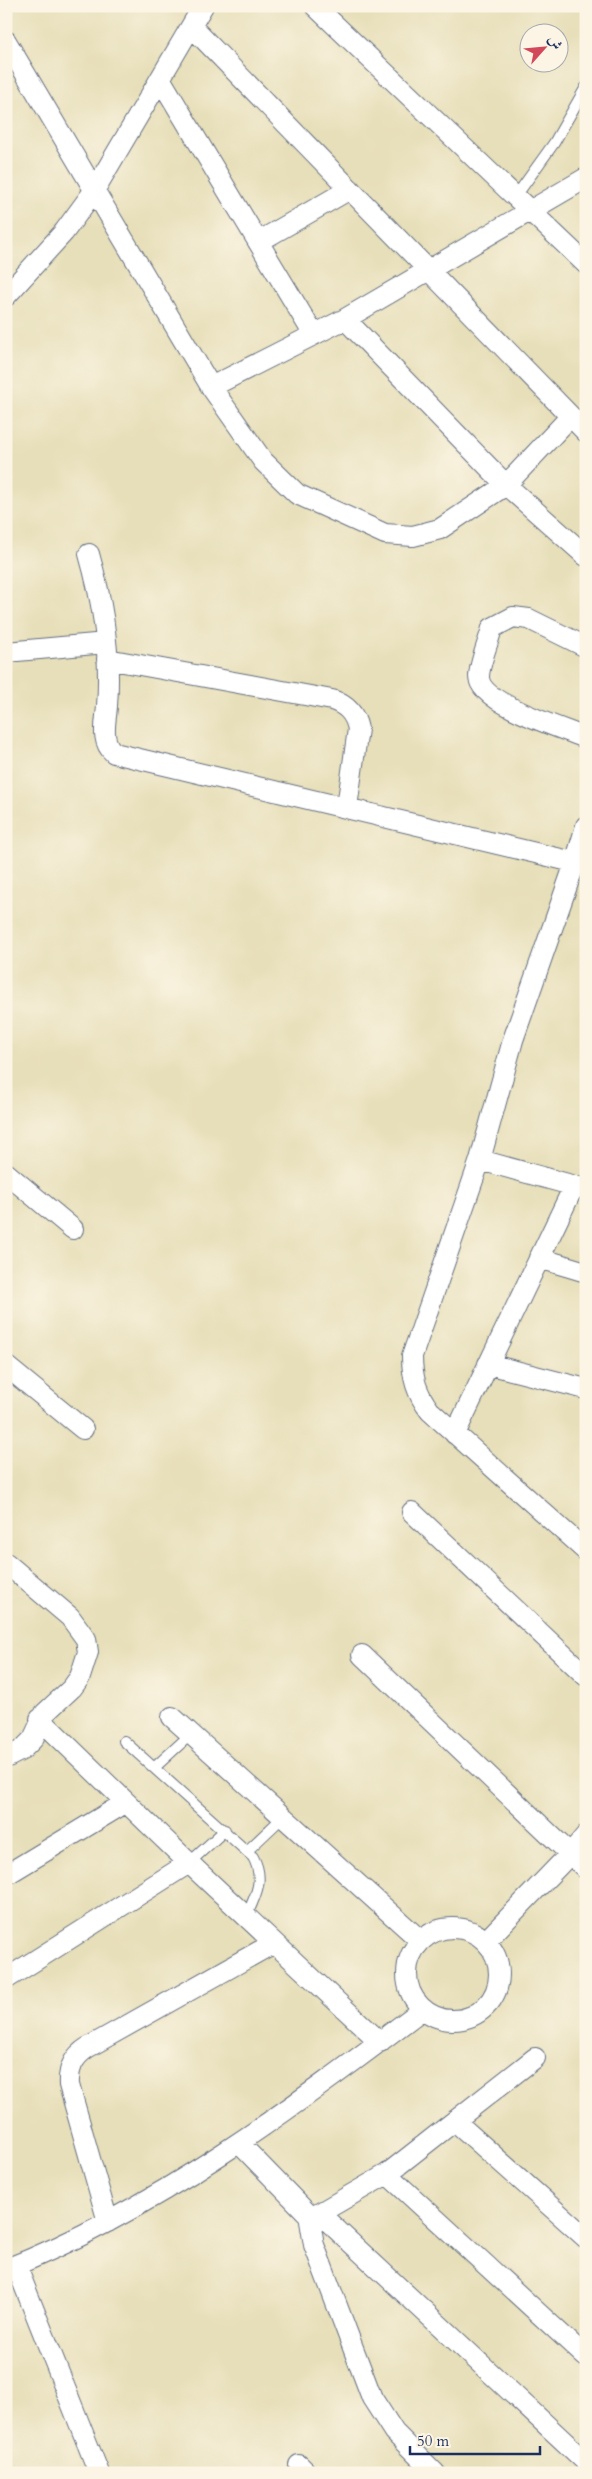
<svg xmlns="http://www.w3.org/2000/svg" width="592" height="2479" viewBox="0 0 592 2479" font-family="Cardo,Amiri,serif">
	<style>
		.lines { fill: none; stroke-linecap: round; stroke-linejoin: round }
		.lane-casing { stroke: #626d7e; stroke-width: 12 }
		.street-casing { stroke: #626d7e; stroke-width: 22 }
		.lane { stroke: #fff; stroke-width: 10 }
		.street { stroke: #fff; stroke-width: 20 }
	</style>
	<rect width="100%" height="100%" fill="#fcf5e5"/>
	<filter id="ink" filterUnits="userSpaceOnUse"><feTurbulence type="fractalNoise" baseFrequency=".02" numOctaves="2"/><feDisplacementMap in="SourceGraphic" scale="10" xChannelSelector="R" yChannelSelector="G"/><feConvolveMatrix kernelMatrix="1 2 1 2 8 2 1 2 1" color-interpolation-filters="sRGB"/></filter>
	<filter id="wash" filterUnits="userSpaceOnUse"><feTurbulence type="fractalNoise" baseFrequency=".0096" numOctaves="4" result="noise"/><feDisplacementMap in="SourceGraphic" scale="20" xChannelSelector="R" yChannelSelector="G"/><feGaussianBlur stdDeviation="1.12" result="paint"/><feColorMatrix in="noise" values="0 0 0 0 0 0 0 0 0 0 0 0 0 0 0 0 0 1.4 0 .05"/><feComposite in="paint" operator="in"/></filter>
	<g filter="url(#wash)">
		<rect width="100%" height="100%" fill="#e7dfb9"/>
	</g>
	<g filter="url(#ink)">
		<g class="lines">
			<g class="lane-casing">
				<path id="lane" d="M516,196L554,143L586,87
					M124,1741L253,1857C265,1879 256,1895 246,1917
					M155,1767L191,1734
					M247,1851L284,1816
					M189,1863L225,1830"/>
			</g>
			<g class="street-casing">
				<path id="street" d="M315,6L586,264
					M192,27L586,432
					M6,41L211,387L263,461L297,494L385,534L413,536L440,529L506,485L570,417
					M161,80L314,335
					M258,242L350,189
					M6,296L64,232L94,191L203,6
					M345,319L506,485L586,556
					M211,387L345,319L586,178
					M89,554C103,603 111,655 107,706C106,722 100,741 114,753L586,865
					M586,647L529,619L513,617L492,628C489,641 479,664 479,677C479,703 564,729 586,738
					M6,652L106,643
					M107,659L332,700C347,705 355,714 358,729L347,807
					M586,826L575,863L513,1040L480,1160L412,1356C412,1378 417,1394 430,1411L586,1551
					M480,1160L586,1189
					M6,1173L73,1229
					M539,1258L586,1272
					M488,1364L586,1389
					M6,1366L83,1429
					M455,1434L574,1186
					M412,1512L586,1676
					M6,1563L70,1617L86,1639L88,1652L80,1677L72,1688L45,1713L33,1739L22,1750L6,1758
					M362,1655L586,1869
					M172,1717L420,1940
					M40,1719L189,1863L380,2042
					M6,1875L125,1803
					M407 1974a46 46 0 1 1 92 0a46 46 0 1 1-92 0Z
					M486,1941L570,1854L586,1835
					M6,1979L189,1863
					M456,2122L586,2238
					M239,2143L309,2215L314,2245L372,2398L394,2432L435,2473
					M387,2174L586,2357
					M320,2214L586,2462
					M311,2218L387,2174L535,2058
					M108,2222L69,2085C68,2069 73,2057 87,2048L274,1943
					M16,2265L99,2473
					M6,2269C155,2211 296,2105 423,2009
					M299,2465L307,2473"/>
			</g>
			<use href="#lane" class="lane"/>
			<use href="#street" class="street"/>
		</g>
	</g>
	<rect width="592" height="2479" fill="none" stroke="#fcf5e5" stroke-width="25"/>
	<g transform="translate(544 48) rotate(63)"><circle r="24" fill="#fcf5e5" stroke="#a2a6af"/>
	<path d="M0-4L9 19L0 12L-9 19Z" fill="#d1495b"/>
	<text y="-8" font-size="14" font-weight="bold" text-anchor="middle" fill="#1b2f5e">ش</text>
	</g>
	<path d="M410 2446v8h130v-8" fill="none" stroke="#1b2f5e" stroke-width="2.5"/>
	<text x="417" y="2446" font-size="15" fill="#1b2f5e" stroke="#fcf5e5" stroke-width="4" paint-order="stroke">50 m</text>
</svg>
